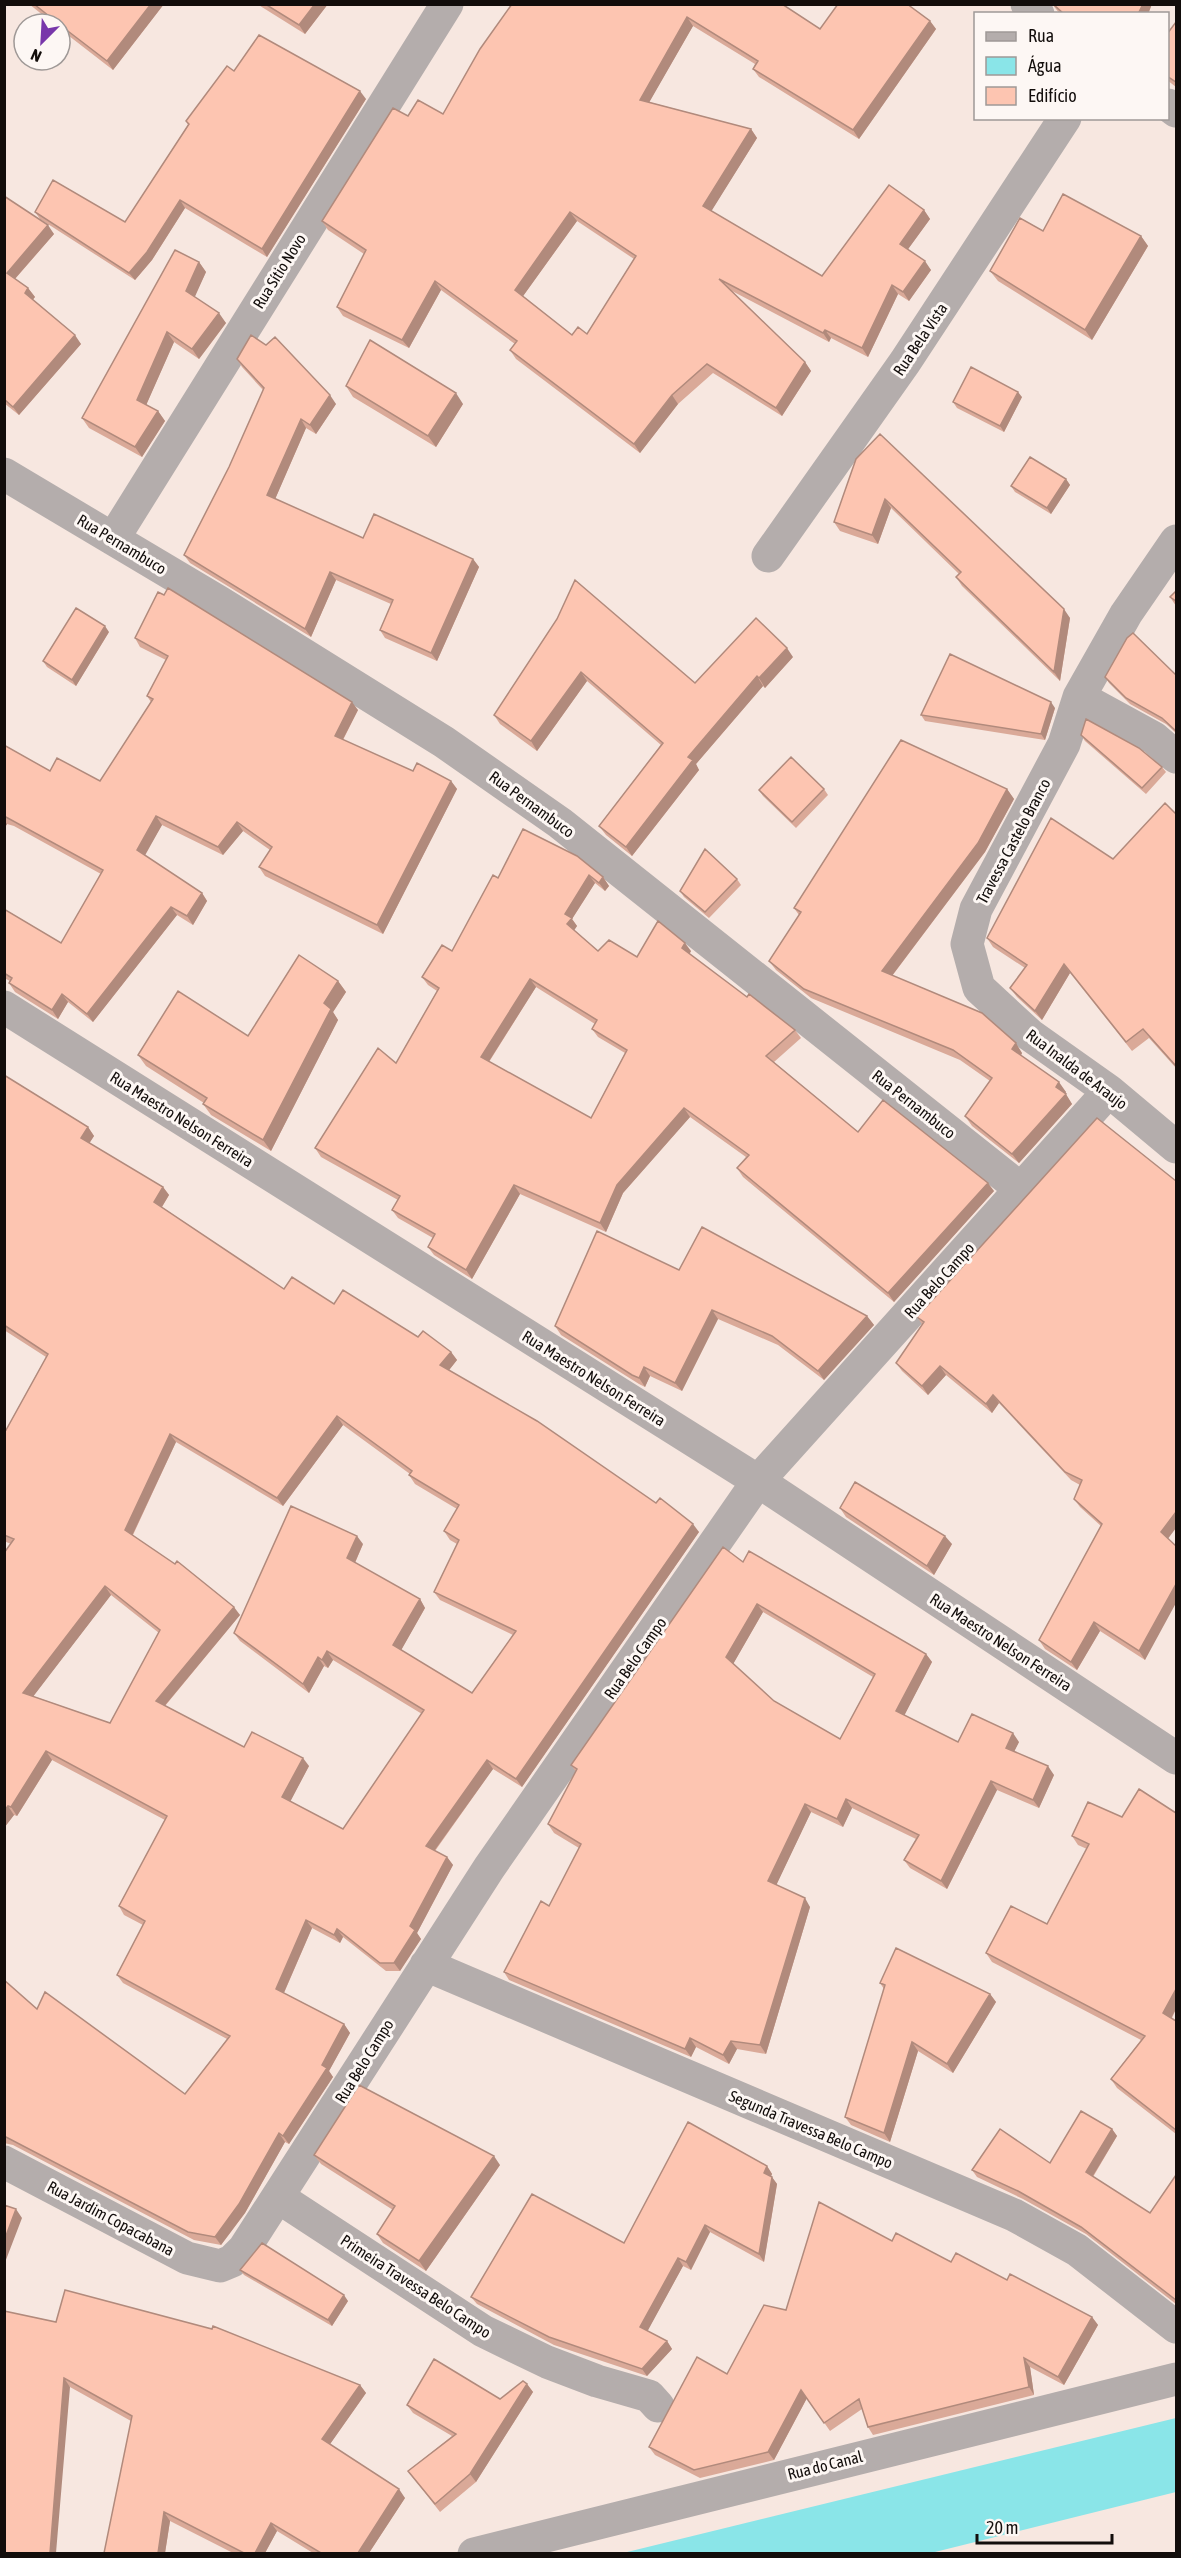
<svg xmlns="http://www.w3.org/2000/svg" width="1181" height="2558" viewBox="0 0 1181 2558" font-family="'Asap Condensed',sans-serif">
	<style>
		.water { fill: #8ae5e8 }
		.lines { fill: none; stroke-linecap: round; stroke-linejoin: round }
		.minor { stroke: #b4adac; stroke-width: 33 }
		.wall { fill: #daa998; fill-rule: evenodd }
		.shaded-wall { fill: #b18a7c }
		.building { fill: #fdc5b1; stroke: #b18a7c; stroke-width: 1.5; fill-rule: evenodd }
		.labels { text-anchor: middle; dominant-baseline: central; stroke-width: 6; stroke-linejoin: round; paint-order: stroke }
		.street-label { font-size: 16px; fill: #120d0b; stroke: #fdf7f4 }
	</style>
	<rect width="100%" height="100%" fill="#f7e7e0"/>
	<path class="water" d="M1176,2418V2492L931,2553H623Z"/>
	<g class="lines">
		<path class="minor" d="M1027,4L1038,14
			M1168,105L1176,111
			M4,474L219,602L444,742L560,823L1021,1189
			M113,539L447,4
			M1176,541L1126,614L1079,697L1064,744L976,909L967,944L979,988L1030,1035L1109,1091L1176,1147
			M768,556L905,362L1065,118
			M1079,697L1154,738L1176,757
			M4,1007L758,1481L1176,1758
			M426,1965L1014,2215L1077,2250L1176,2327
			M4,2162L187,2258L220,2266L232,2261L244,2249L489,1868L758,1481L1109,1091
			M278,2197L483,2331L547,2362L597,2381L649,2396L658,2406
			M474,2554L1176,2379"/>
	</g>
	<path class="wall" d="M29,4H164L113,70L60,29V24H54Z
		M257,4H328L305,34Z
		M512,4H782L820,29L930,21L936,29L859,139L759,77L753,69L755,64L693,26L649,102L751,129L757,138L711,211L822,276L924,210L930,219L908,249L931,270L909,301L898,294L868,357L831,338L829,342L732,291L805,362L811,371L782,416L713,373L678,404L640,453L516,359L510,350L515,344L441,290L409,348L343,316L337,307L364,254L328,230L322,221L408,116L443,114ZM577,221L634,259L587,334L572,335L523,296Z
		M1052,4H1152L1148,14H1060Z
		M1176,22V87L1167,80V34Z
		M234,71L366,99L267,257L185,208L152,260L135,280L40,219L35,212L125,222L188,125L186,121Z
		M4,196L54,234L15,279L28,288L35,297L32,300L81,344L19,415L4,403Z
		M1043,231L1141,236L1148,246L1092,340L998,281L990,271Z
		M199,262L206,272L194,297L226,323L199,359L174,342L146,405L158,411L165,421L142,457L89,428L82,418Z
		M237,359L336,404L316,434L306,428L275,499L363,538L473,559L479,567L437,661L385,638L380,630L391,604L336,580L311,637L190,563L184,555L229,467L263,390L242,367Z
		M346,386L463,404L436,447L353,397Z
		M1022,397L1004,432L957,408L953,402Z
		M856,459L1070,618L1060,681L962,586L956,577L959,574L891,508L878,544L840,531L834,522Z
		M1066,479L1070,485L1051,514L1015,492L1011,486Z
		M1176,591V606L1170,597Z
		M557,619L695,683L793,657L765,688L763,686L696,764L699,770L632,856L606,835L599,826L661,745L587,681L537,751L500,724L494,715Z
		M109,632L76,686L47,667L43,661Z
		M135,638L358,710L343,740L413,771L451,781L457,789L383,934L265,876L259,867L270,850L243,831L223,855L162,825L144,855L202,893L207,901L193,925L177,915L93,1022L68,1002L58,1019L15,992L9,983L10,981L4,978V909L61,943L101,874L14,826L7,824L4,829V745L50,771L100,781L151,702L147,696L166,660L140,647Z
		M1176,675V733L1166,724L1130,704L1109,683L1105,677Z
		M1055,708L1045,740L925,721L921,715Z
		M1081,735L1162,767L1166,772L1146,794L1085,741Z
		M824,789L828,795L796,828L763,796L759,790Z
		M1007,789L1014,799L985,852L892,976L1022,1053L1021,1055L1066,1092L1065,1094L1072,1104L1019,1163L972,1126L965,1116L990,1081L960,1060L811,998L776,970L769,961L799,915L794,908Z
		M1176,814V1068L1149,1038L1132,1051L1070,973L1042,1020L1017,997L1010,988L1025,968L993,947L987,938L1113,859Z
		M523,829L603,877L609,886L605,891L595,883L572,919L577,926L574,930L598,951L637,957L691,951L689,954L747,997L795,1030L801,1038L774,1062L858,1132L994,1191L894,1302L743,1177L737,1168L746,1157L690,1117L623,1193L606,1232L520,1194L472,1279L434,1255L428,1247L433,1238L398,1218L392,1210L398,1200L321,1157L315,1148L396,1063L437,991L428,985L422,977L452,951L498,878ZM536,987L595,1024L592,1029L598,1037L625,1053L591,1118L489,1062Z
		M737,879L741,885L709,918L684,897L680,891Z
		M338,981L346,992L333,1012L338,1020L271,1151L211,1115L203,1104L204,1103L146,1066L138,1055L248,1036Z
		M4,1075L88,1127L94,1136L89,1143L163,1187L169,1195L162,1207L284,1289L334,1304L418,1337L451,1352L457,1360L449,1370L699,1532L522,1787L493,1769L435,1851L447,1857L453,1865L417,1933L421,1939L400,1971H386L343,1937L340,1943L312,1928L284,1993L344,2024L350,2033L329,2071L333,2077L289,2144L285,2142L245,2213L221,2245L194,2240L13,2145L4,2143V1980L37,2009L185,2094L227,2039L123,1983L117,1975L143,1925L124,1915L119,1906L165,1820L52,1760L17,1816L14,1815L4,1828V1553L11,1544L4,1541V1429L6,1430L46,1357L4,1330ZM343,1425L410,1474L409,1475L415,1484L457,1509L444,1531L450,1540L457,1544L434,1592L440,1600L513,1635L472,1693L401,1650L425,1608L420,1599L355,1563L363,1544L234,1633L240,1641L309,1693L324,1666L328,1668L333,1660L422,1714L343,1829L290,1801L309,1766L244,1747L165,1706L240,1615L133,1535L176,1442L283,1506ZM111,1595L159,1633L110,1723L33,1696Z
		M679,1270L867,1316L874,1325L824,1380L778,1345L718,1319L682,1391L650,1376L645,1387L639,1384L561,1335L555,1326Z
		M917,1317L1168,1538L1145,1660L1100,1631L1077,1670L1045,1649L1039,1640L1101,1526L1080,1507L1074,1499L1080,1485L1071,1480L999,1403L992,1413L946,1375L928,1395L902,1371L896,1363L922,1324Z
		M840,1508L952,1544L934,1575L846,1517Z
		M743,1562L926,1654L932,1662L904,1715L958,1742H1019L1014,1751L1054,1775L1039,1808L997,1790L947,1889L910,1868L904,1860L916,1839L852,1808L843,1827L811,1812L776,1885L810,1907L766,2054L737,2049L729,2064L696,2047L691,2057L509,1980L504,1972L549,1906L579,1848L554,1833L548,1824L576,1772L571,1765ZM763,1612L873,1677L840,1739L774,1701L733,1664Z
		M1088,1802L1176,2009L1172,2018L1176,2021V2134L1117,2088L1111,2079L1141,2040L992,1962L986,1953L1047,1924L1087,1849L1078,1845L1072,1836Z
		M880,1983L990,1994L996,2002L953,2073L918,2051L890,2142L851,2125L845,2117L884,1989Z
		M1112,2129L1117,2136L1093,2177L1150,2213L1176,2175V2304L1086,2234L1023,2199L977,2177L972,2170L1050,2163Z
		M314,2155L500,2165L426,2271L383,2243L377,2234L393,2210L321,2164Z
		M767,2166L772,2174L771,2176L777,2184L764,2262L710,2232L691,2270L683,2266L647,2331L667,2341L672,2349L647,2376L554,2345L477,2304L471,2297L624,2243Z
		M892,2241L1007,2280L1092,2317L1098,2325L1064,2385L1030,2367L1034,2395L873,2435L868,2427L862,2409L830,2431L807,2398L774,2460L700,2478L655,2455L649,2447L727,2374L786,2310Z
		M240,2270L348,2301L332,2326L244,2275Z
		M4,2311L360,2385L366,2393L330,2444L405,2498L369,2553H313L277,2531L265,2553H233L170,2521L165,2553L131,2421L70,2387Z
		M527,2384L533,2392L476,2482L440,2512L408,2471L452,2436L413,2413L407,2405L500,2399Z"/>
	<path class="shaded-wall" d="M151,4H164L113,70L107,61Z
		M315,4H328L305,34L299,25Z
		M1143,4H1152L1148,14H1138Z
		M687,17L693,26L646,108L640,100Z
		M930,21L936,29L859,139L853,130Z
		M360,91L366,99L267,257L262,249Z
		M751,129L757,138L709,215L703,206Z
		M180,200L185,208L152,260L135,280L129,273Z
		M924,210L930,219L906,252L900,244Z
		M570,212L577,221L521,299L515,290Z
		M48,225L54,234L13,281L7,273Z
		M1141,236L1148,246L1092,340L1085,330Z
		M925,261L931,270L909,301L903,292Z
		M199,262L206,272L193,301L186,291Z
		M435,281L441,290L409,348L402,340Z
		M892,285L898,294L868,357L862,348Z
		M28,288L35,297L31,302L25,293Z
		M219,313L226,323L199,359L192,349Z
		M825,330L831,338L829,342L823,333Z
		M167,332L174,342L144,410L137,400Z
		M75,335L81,344L19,415L13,407Z
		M805,362L811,371L782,416L776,408Z
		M1018,392L1022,397L1004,432L1000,426Z
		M456,393L463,404L436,447L428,436Z
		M330,395L336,404L316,434L310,425Z
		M672,395L678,404L640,453L634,444Z
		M158,411L165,421L142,457L135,447Z
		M301,419L306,428L273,504L267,495Z
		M1066,479L1070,485L1051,514L1047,508Z
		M885,499L891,508L878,544L872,535Z
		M473,559L479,567L437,661L431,653Z
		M330,572L336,580L311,637L305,629Z
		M1064,609L1070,618L1060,681L1054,672Z
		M105,626L109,632L76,686L72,680Z
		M787,648L793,657L765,688L759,678Z
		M581,672L587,681L537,751L531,741Z
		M757,676L763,686L696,764L699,770L632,856L626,847L688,757Z
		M352,702L358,710L340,745L335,736Z
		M1051,702L1055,708L1045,740L1041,734Z
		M451,781L457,789L383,934L377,925Z
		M1007,789L1014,799L985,852L888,981L882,971Z
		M156,816L162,825L143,859L137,850Z
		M4,820L7,824L4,829Z
		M237,822L243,831L223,855L218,847Z
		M589,875L595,883L572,919L577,926L573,932L567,924L565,914Z
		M603,877L609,886L605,891L599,883Z
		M202,893L207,901L193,925L187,916Z
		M171,907L177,915L93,1022L87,1014Z
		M685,943L691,951L688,957L682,948Z
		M1064,964L1070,973L1042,1020L1035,1011Z
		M530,979L536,987L486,1066L481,1057Z
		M338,981L346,992L333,1012L338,1020L271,1151L263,1140L324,1003Z
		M62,994L68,1002L58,1019L52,1010Z
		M1016,1043L1022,1053L1019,1059L1012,1049Z
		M1059,1082L1066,1092L1063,1097L1056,1087Z
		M1066,1094L1072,1104L1019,1163L1012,1154Z
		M684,1108L690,1117L623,1193L606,1232L600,1223L617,1185Z
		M88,1127L94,1136L87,1147L81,1138Z
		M988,1183L994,1191L894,1302L888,1293Z
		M514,1185L520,1194L472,1279L466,1270Z
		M163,1187L169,1195L160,1210L154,1202Z
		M712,1310L718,1319L682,1391L675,1383Z
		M867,1316L874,1325L824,1380L818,1371Z
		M451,1352L457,1360L446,1374L440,1365Z
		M940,1366L946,1375L928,1395L922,1386Z
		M644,1367L650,1376L645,1387L639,1378Z
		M993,1395L999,1403L992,1413L986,1404Z
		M337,1416L343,1425L283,1506L277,1498Z
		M170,1434L176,1442L131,1538L125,1530Z
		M1176,1512V1528L1167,1540L1161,1532Z
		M693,1524L699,1532L522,1787L516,1779Z
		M357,1536L363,1544L353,1567L347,1558Z
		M945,1536L952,1544L934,1575L927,1566Z
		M1176,1584V1603L1145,1660L1139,1651Z
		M105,1586L111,1595L29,1702L23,1693Z
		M420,1599L425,1608L399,1654L393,1645Z
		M757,1604L763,1612L732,1666L726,1657Z
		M234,1607L240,1615L162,1709L156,1701Z
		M1094,1622L1100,1631L1077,1670L1071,1662Z
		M327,1651L333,1660L328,1668L322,1660Z
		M926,1654L932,1662L902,1720L896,1711Z
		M318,1657L324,1666L309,1693L303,1684Z
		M1013,1733L1019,1742L1012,1756L1006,1748Z
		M46,1751L52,1760L17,1816L11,1807Z
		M303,1758L309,1766L288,1806L282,1797Z
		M487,1760L493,1769L432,1854L426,1846Z
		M1048,1766L1054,1775L1039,1808L1033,1800Z
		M991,1781L997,1790L947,1889L941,1881Z
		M846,1799L852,1808L843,1827L837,1819Z
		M805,1804L811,1812L774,1890L768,1881Z
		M8,1806L14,1815L4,1828V1811Z
		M447,1857L453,1865L417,1933L421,1939L400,1971L394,1963L410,1926Z
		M805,1898L810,1907L766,2054L760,2045Z
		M306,1920L312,1928L282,1997L276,1989Z
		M337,1929L343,1937L340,1943L334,1935Z
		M1176,1989V2009L1169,2022L1163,2013Z
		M990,1994L996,2002L953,2073L947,2064Z
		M344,2024L350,2033L329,2071L333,2077L289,2144L283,2136Z
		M690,2038L696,2047L691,2057L685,2049Z
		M731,2041L737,2049L729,2064L723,2055Z
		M912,2042L918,2051L890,2142L884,2133Z
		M1112,2129L1117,2136L1091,2179L1086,2172Z
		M279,2133L285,2142L245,2213L221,2245L215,2237Z
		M494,2156L500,2165L426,2271L419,2261Z
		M767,2166L772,2174L769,2180L764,2173Z
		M772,2177L777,2184L764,2262L759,2254Z
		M16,2209L22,2218L4,2265V2241Z
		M705,2225L710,2232L691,2270L686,2262Z
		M678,2258L683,2266L646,2334L640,2327Z
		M344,2295L348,2301L332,2326L328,2320Z
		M1092,2317L1098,2325L1064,2385L1058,2377Z
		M667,2341L672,2349L647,2376L642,2369Z
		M1024,2358L1030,2367L1034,2395L1029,2387Z
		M64,2378L70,2387L56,2553H50Z
		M527,2384L533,2392L476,2482L470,2474Z
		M360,2385L366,2393L328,2447L322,2439Z
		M801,2390L807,2398L774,2460L768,2452Z
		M399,2489L405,2498L369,2553H358Z
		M164,2512L170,2521L165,2553H158Z
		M271,2523L277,2531L265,2553H255Z"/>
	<path class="building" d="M34,4H151L107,61L60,25V24H59Z
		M265,4H315L299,25Z
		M512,4H782L820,29L838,4H907L930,21L853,130L753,69L758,61L687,17L640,100L751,129L703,206L822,276L889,185L924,210L900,244L925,261L903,292L892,285L862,348L825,330L823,333L719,279L805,362L776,408L707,364L672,395L634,444L510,350L517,341L435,281L402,340L337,307L366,250L322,221L393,108L408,116L418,100L443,114L480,49ZM570,212L636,256L587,334L578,327L572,335L515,290Z
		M1053,4H1143L1138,14H1064Z
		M1176,22V82L1167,76V34Z
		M259,35L360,91L262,249L180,200L147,252L129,273L35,212L53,180L125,222L189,124L186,121L227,66L234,71Z
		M1063,194L1141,236L1085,330L990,271L1020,218L1043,231Z
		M4,196L48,225L7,273L28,288L25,293L75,335L13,407L4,399Z
		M175,250L199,262L186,291L219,313L192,349L167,332L137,400L158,411L135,447L82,418Z
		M251,335L266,345L275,337L330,395L310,425L301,419L267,495L363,538L374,514L473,559L431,653L380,630L393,600L330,572L305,629L184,555L229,467L264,388L237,359Z
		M370,340L456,393L428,436L346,386Z
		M971,367L1018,392L1000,426L953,402Z
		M880,434L1064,609L1054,672L956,577L961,572L885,499L872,535L834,522L856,459Z
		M1030,457L1066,479L1047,508L1011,486Z
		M575,580L695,683L756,618L787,648L759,678L757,676L688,757L693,760L626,847L599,826L663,743L581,672L531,741L494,715L557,619Z
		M168,588L352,702L335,736L413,771L417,763L451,781L377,925L259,867L272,847L237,822L218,847L156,816L137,850L202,893L187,916L171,907L87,1014L62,994L52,1010L9,983L12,978L4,973V909L61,943L103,870L4,816V745L50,771L57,758L100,781L153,699L147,696L168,656L135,638L158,592L164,595Z
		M1176,591V601L1170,597Z
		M76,608L105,626L72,680L43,661Z
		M1133,633L1176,675V731L1162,718L1126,698L1105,677L1127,638Z
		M950,654L1051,702L1041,734L921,715Z
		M1086,719L1139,748L1162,767L1142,788L1081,735Z
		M901,740L1007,789L978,843L882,971L982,1013L1016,1043L1012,1049L1059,1082L1056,1087L1066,1094L1012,1154L965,1116L992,1078L953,1050L804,989L769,961L801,912L794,908Z
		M791,757L824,789L792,822L759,790Z
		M1165,803L1176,814V1066L1143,1029L1126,1042L1064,964L1035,1011L1010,988L1027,965L987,938L1051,818L1113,859Z
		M523,829L577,856L603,877L599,883L589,875L565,914L572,918L567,924L598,951L609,940L637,957L658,921L685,943L682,948L747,997L749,994L795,1030L766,1056L858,1132L883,1100L988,1183L888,1293L737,1168L749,1155L684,1108L617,1185L600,1223L514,1185L466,1270L428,1247L435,1234L392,1210L400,1196L315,1148L378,1048L396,1063L439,988L422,977L442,945L452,951L493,875L498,878ZM530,979L597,1020L592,1029L627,1050L591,1118L481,1057Z
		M705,849L737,879L705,912L680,891Z
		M299,955L338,981L324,1003L331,1009L263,1140L203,1104L207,1098L138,1055L178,991L248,1036Z
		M4,1075L88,1127L81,1138L163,1187L154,1202L284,1289L292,1277L334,1304L343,1290L418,1337L423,1331L451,1352L440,1365L537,1421L656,1503L660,1498L693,1524L516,1779L487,1760L426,1846L447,1857L410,1926L415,1930L394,1963H380L337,1929L334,1935L306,1920L276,1989L344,2024L322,2065L327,2068L283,2136L279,2133L239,2204L215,2237L188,2232L4,2136V1980L37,2009L45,1992L185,2094L230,2036L117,1975L145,1921L119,1906L167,1816L46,1751L11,1807L8,1806L4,1811V1553L14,1539L4,1535V1429L6,1430L48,1354L4,1325ZM337,1416L412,1471L409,1475L459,1505L444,1531L459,1540L434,1592L516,1631L472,1693L393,1645L420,1599L347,1558L357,1536L291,1506L234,1633L303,1684L318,1657L322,1660L327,1651L424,1710L343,1829L282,1797L303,1758L252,1732L244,1747L156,1701L234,1607L177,1561L175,1564L125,1530L170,1434L277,1498ZM105,1586L160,1630L110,1723L23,1693Z
		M1097,1118L1176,1181V1512L1161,1532L1176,1546V1584L1139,1651L1094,1622L1071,1662L1039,1640L1102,1524L1074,1499L1082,1480L1065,1472L993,1395L986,1404L940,1366L922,1386L896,1363L924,1322L917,1317Z
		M702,1227L867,1316L818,1371L772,1336L712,1310L675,1383L644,1367L639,1378L632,1375L555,1326L597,1231L679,1270Z
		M855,1482L945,1536L927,1566L840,1508Z
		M723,1547L743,1562L749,1551L926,1654L896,1711L958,1742L972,1714L1013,1733L1006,1748L1048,1766L1033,1800L991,1781L941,1881L904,1860L919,1835L846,1799L837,1819L805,1804L768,1881L805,1898L760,2045L731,2041L723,2055L690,2038L685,2049L504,1972L541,1901L549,1906L581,1844L548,1824L577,1769L571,1765ZM757,1604L875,1674L840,1739L774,1701L726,1657Z
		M1139,1789L1176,1813V1989L1163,2013L1176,2021V2130L1111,2079L1145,2036L986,1953L1011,1906L1047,1924L1089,1844L1072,1836L1088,1802L1122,1817Z
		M896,1948L990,1994L947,2064L912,2042L884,2133L845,2117L885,1985L880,1983Z
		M359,2085L494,2156L419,2261L377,2234L395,2206L314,2155Z
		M1081,2111L1112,2129L1086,2172L1150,2213L1176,2175V2300L1081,2227L1018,2191L972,2170L1000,2129L1050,2163Z
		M688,2122L767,2166L764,2173L772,2177L759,2254L705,2225L686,2262L678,2258L640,2327L667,2341L642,2369L549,2337L471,2297L532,2194L624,2243Z
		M819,2202L892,2241L896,2233L951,2262L956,2253L1007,2280L1010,2274L1092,2317L1058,2377L1024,2358L1029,2387L868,2427L859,2399L824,2423L801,2390L768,2452L694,2470L649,2447L697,2357L727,2374L764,2305L786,2310Z
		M4,2205L16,2209L4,2241Z
		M262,2243L344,2295L328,2320L240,2270Z
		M65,2290L212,2329L213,2326L360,2385L322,2439L399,2489L358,2553H321L271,2523L255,2553H244L164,2512L158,2553H104L132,2416L64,2378L50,2553H4V2311L56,2322Z
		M434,2359L500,2399L523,2381L527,2384L470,2474L435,2504L408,2471L456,2434L407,2405Z"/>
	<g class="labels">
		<g class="street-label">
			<text transform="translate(279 271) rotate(-58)">Rua Sítio Novo</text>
			<text transform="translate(920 339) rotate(-56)">Rua Bela Vista</text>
			<text transform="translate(122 544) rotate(31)">Rua Pernambuco</text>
			<text transform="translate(532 804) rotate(36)">Rua Pernambuco</text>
			<text transform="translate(1013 841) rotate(-62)">Travessa Castelo Branco</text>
			<text transform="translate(1077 1069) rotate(37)">Rua Inalda de Araujo</text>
			<text transform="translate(914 1104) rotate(38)">Rua Pernambuco</text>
			<text transform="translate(182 1119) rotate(32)">Rua Maestro Nelson Ferreira</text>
			<text transform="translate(939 1280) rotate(-48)">Rua Belo Campo</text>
			<text transform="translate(594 1378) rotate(32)">Rua Maestro Nelson Ferreira</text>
			<text transform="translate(1001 1642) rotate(33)">Rua Maestro Nelson Ferreira</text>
			<text transform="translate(635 1658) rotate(-55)">Rua Belo Campo</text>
			<text transform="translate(364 2061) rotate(-58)">Rua Belo Campo</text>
			<text transform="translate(811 2129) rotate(23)">Segunda Travessa Belo Campo</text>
			<text transform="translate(111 2218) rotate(28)">Rua Jardim Copacabana</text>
			<text transform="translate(416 2286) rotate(33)">Primeira Travessa Belo Campo</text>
			<text transform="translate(825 2465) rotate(-14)">Rua do Canal</text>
		</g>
	</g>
	<rect width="1181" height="2558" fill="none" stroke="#120d0b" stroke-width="12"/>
	<rect x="974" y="12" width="195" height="108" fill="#fdf7f4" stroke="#9f9997" stroke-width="1.5"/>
	<rect x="986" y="32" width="30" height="9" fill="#b4adac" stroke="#9f9997" stroke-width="1.5"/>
	<text x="1028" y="42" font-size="18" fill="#120d0b">Rua</text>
	<rect x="986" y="57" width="30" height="18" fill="#8ae5e8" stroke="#9f9997" stroke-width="1.5"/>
	<text x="1028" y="72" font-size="18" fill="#120d0b">Água</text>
	<rect x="986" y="87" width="30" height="18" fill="#fdc5b1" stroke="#9f9997" stroke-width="1.5"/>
	<text x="1028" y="102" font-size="18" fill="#120d0b">Edifício</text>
	<g transform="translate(42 42) rotate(204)"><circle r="28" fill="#fdf7f4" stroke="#9f9997" stroke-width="1.5"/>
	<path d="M0-4.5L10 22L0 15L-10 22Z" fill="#7836aa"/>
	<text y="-9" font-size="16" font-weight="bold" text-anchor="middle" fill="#120d0b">N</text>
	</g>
	<path d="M977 2534v9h135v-9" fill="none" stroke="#120d0b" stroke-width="3"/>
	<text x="986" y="2534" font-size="18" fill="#120d0b" stroke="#fdf7f4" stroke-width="4.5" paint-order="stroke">20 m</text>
</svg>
